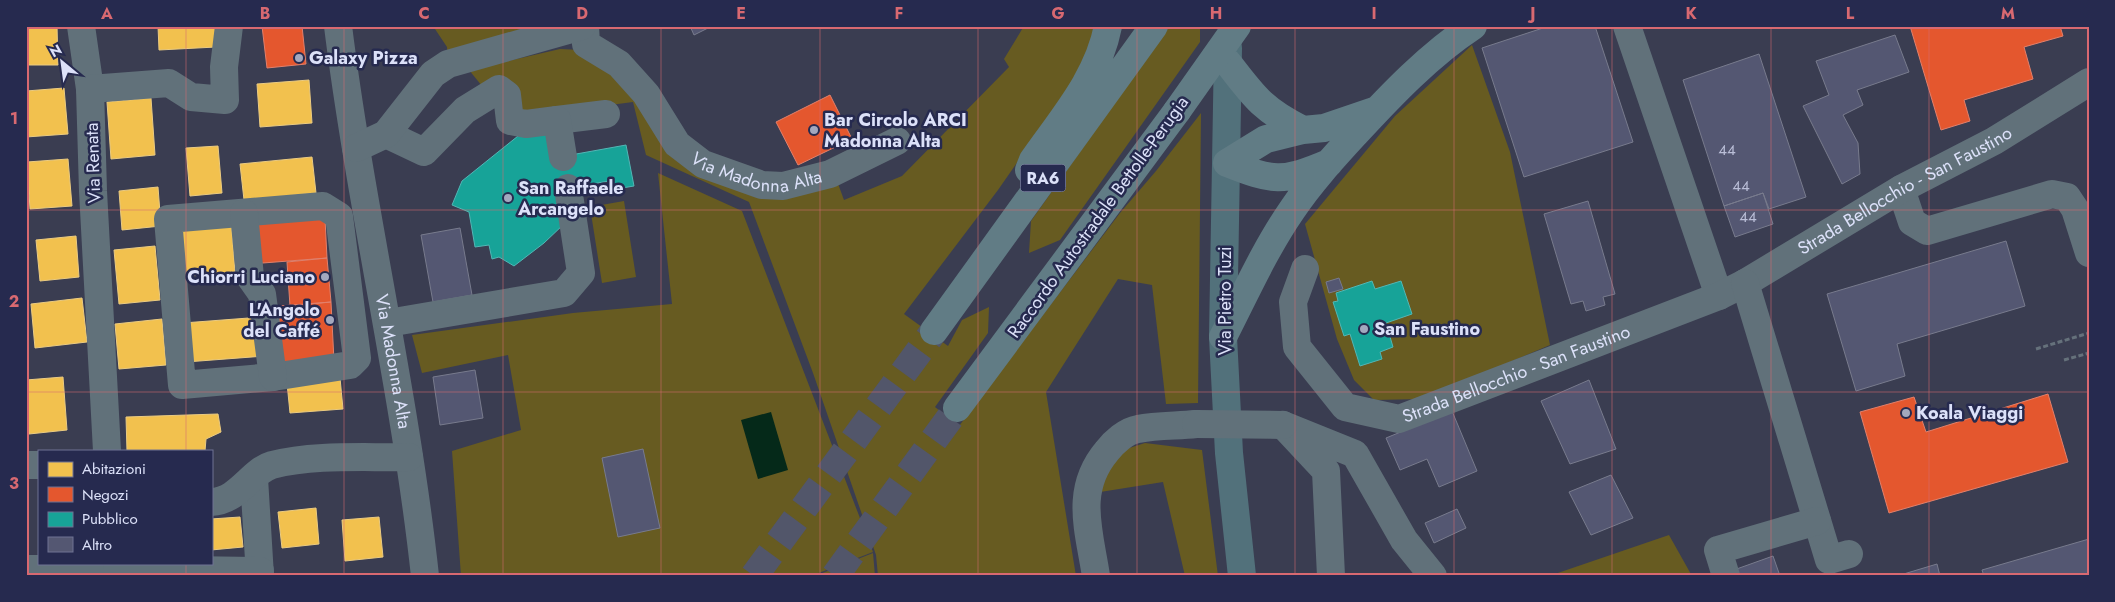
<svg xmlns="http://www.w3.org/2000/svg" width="2115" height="602" viewBox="0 0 2115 602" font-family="Jost,sans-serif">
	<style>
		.green { fill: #675b21 }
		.water { fill: #052919 }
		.homes { fill: #f2c14e; stroke: #ebcb81 }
		.shops { fill: #e4572e; stroke: #e2806b }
		.public { fill: #17a398; stroke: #52b6b5 }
		.building { fill: #545772; stroke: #787b8d }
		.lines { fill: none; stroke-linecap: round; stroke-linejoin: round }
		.highway-tunnel { stroke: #52566a; stroke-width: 28; stroke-dasharray: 28 14; stroke-linecap: butt }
		.path { stroke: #65717b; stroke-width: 3; stroke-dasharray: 5 2.5; stroke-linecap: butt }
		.minor { stroke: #61717a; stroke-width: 28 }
		.major { stroke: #52717b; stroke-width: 28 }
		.highway { stroke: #617c85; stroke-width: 28 }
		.minor-bridge { stroke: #61717a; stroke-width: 28 }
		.highway-bridge { stroke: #617c85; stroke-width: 28 }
		.grid { fill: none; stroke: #d86971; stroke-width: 1; stroke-opacity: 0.55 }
		.poi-dot { fill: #a3a8be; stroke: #262a4f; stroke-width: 2 }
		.labels { text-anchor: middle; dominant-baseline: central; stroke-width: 5; stroke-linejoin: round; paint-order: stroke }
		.number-label { font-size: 15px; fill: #babed7 }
		.shield { fill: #262a4f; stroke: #a5aac6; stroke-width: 1 }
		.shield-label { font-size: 16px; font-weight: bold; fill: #dce1f9 }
		.poi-label { font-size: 18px; font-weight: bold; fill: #dce1f9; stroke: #262a4f; text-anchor: start }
		.street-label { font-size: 18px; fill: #dce1f9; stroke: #262a4f }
		.neatline { fill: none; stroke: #d86971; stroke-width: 2 }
		.grid-label { font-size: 16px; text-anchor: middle; font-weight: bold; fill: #d86971 }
	</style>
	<rect width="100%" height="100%" fill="#3a3d51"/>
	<path class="green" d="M433,26H582L448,64L447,47Z
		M1024,26H1099L1073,82L998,190L904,314L948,346L962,320L989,307L988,333L935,407L959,426L1120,213L1156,171L1201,113L1198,403L1166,404L1152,285L1118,279L1046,392L1076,576H878L876,555L813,373L749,202L646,155L633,102L519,117L482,86L469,70L560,49L581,50L594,57L699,170L837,181L844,200L902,176L1009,67L1004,59Z
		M1169,26H1200V42L1060,240L1029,253L1031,221Z
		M1472,45L1510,152L1550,345L1422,399L1374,400L1354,380L1337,339L1305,224L1395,116Z
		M658,173L742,211L873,552L811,576H461L452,451L521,430L508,355L422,373L412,335L573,313L672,304Z
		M624,201L636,277L602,283L590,207Z
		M1145,443L1202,450L1218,576H1185L1163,482L1094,493L1123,450Z
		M1669,535L1692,576H1549Z
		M873,553L875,576H815Z"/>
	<path class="water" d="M771,412L788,470L758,479L741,420Z"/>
	<path class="homes" d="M26,26H57L58,65H26Z
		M158,26H215L216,47L159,50Z
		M309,80L312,123L260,127L257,84Z
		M64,88L68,134L26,137V91Z
		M151,98L155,155L111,159L107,102Z
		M218,146L222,193L190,196L186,148Z
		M312,157L316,193L244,200L240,164Z
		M68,159L72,206L30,209L27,162Z
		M158,187L161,226L122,230L119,191Z
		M231,219L235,272L182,276L178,222Z
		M76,236L79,277L40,281L36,240Z
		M155,246L160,300L119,304L114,250Z
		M82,298L87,342L35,348L31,304Z
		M262,317L265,356L186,362L183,323Z
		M162,319L166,365L119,369L115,324Z
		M63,377L67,430L29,434L26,380Z
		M340,378L343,409L290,413L287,383Z
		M218,414L221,432L206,439L205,451H127L126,417Z
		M316,508L319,544L282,548L278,512Z
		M240,517L243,547L211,550V519Z
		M379,517L383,557L345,561L342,520Z"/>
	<path class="shops" d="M262,26H302L306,64L267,68Z
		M1910,26H2060L2063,36L2024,47L2033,79L1964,100L1970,121L1941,130Z
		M830,95L852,139L798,165L776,122Z
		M325,219L327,258L250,264L248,223Z
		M327,258L331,302L290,306L287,262Z
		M331,302L334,361L282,364L278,306Z
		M2048,394L2068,462L1889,513L1860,412L1914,397L1926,432Z"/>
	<path class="public" d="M549,127L554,158L626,145L634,186L610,190L609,181L568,188L565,223L544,243L514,266L499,257L492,259L489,245L475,247L469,212L452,205L462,181L523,132Z
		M1372,281L1375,289L1401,281L1412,314L1386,323L1393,347L1380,352L1382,359L1360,366L1350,334L1344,336L1333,302L1338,301L1336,293Z"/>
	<path class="building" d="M690,26H712L694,35Z
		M1549,26H1595L1633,142L1524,177L1482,48Z
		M1895,35L1909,72L1857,90L1863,105L1843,115L1858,143L1860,174L1842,184L1803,106L1829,95L1816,61Z
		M1759,54L1806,197L1769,209L1763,193L1724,206L1683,80Z
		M1763,193L1773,224L1735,237L1724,206Z
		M1588,201L1615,294L1603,297L1605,305L1586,311L1583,301L1571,304L1544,214Z
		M460,228L472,295L433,302L421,235Z
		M2006,241L2025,306L1897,344L1905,376L1856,391L1827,294Z
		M1339,278L1343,289L1329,293L1326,282Z
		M475,370L483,418L440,425L433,377Z
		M1589,380L1616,449L1570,464L1541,401Z
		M1452,411L1477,471L1439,487L1427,459L1400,470L1386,438Z
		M643,449L660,528L618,537L602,458Z
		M1611,475L1633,518L1591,535L1569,492Z
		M1457,509L1466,528L1434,543L1425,523Z
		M2089,539V576H1984L1982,570Z
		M1773,556L1780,576H1733L1731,571Z
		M1937,564L1940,576H1897Z"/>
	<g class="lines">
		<path class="highway-tunnel" d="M754,576L934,331
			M835,576L957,408"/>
		<path class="path" d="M2036,349L2089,333
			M2064,360L2089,353"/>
		<g class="minor">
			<path d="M81,26L90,89"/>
			<path id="s1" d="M338,26C361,210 405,391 425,576"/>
			<path id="s2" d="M585,26L586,44L619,64L646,94L677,144L703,164L762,185L783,186L830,174L897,141"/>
			<path d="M1627,26L1719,296"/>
			<path d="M557,120L606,114"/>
			<path d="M386,134L424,152L465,110L499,89L507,95L510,121L526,124L557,120L563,157"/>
			<path d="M356,148L386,134L433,74L448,64L582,26"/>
			<path d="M1901,189L1912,222L1927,231L2052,194L2067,197L2075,209L2089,253"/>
			<path d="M323,206L339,216L357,358L350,365L273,377L182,385L168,219Z"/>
			<path d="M244,213L250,277L262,294L273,377"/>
			<path id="s3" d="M1305,269L1293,302L1297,347L1345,407L1399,419L1719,296L1745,283L1901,189L1994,141L2089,82"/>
			<path d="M1745,283L1829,560L1849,554"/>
			<path d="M388,323L564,293L581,273L568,188"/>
			<path d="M107,451L93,191L90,89L169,83L191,97L225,100L224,67L229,26"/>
			<path d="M26,465H39"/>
			<path d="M254,478L260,576"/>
			<path d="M211,502C239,501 251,471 272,465C315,454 365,458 409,457"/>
			<path d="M26,569H117L116,563"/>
			<path d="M117,576V569L260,571"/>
			<path d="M1096,576C1089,530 1074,490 1107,451C1114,442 1126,431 1138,429C1157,425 1177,426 1196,424"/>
			<path d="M1331,576L1326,471L1283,425L1355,454L1404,540L1433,576"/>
			<path d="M1726,576L1718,550L1817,521"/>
		</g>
		<path class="major" d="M1228,48L1223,337L1229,453L1242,576"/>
		<path class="highway" d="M1228,63C1254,97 1263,110 1303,130
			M1227,163L1266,139L1303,130L1324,128L1374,111
			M1227,163C1273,181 1282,183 1329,163
			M1029,170L1033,160C1063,117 1098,78 1108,26
			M934,331L1154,26
			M1223,337C1245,294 1265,249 1292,210C1310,183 1333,158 1355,134C1391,95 1429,55 1473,26
			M957,408L1177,111"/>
		<path class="minor-bridge" d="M1196,424L1283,425"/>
		<path class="highway-bridge" d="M1177,111L1237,26"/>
	</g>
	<path class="grid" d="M186,26V451M344,26V576M503,26V576M661,26V576M820,26V576M978,26V576M1137,26V576M1295,26V576M1454,26V576M1612,26V576M1771,26V576M1929,26V576M26,210H2089M26,392H2089M186,563V576"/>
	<g class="poi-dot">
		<circle cx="299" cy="58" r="5"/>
		<circle cx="814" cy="130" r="5"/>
		<circle cx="508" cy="198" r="5"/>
		<circle cx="325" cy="277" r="5"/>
		<circle cx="330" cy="320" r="5"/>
		<circle cx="1364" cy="329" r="5"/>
		<circle cx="1906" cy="413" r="5"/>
	</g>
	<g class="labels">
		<g class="number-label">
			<text x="1727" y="150">44</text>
			<text x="1741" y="186">44</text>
			<text x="1748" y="217">44</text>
		</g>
		<rect class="shield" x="1020.5" y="164.5" width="45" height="27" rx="4"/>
		<g class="shield-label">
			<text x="1043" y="178">RA6</text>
		</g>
		<g class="poi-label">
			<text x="309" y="58">Galaxy Pizza</text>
			<text x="824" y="120">Bar Circolo ARCI<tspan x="824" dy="21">Madonna Alta</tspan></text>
			<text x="518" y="188">San Raffaele<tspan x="518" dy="21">Arcangelo</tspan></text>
			<text x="315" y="277" text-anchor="end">Chiorri Luciano</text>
			<text x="320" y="310" text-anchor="end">L'Angolo<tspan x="320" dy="21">del Caffé</tspan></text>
			<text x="1374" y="329">San Faustino</text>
			<text x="1916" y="413">Koala Viaggi</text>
		</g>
		<g class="street-label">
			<text stroke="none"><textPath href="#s2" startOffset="244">Via Madonna Alta</textPath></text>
			<text transform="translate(93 163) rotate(-92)">Via Renata</text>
			<text stroke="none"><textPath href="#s3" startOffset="769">Strada Bellocchio - San Faustino</textPath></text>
			<text transform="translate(1098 217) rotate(-54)">Raccordo Autostradale Bettolle-Perugia</text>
			<text transform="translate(1225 301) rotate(-90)">Via Pietro Tuzi</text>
			<text stroke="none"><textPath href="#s1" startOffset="340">Via Madonna Alta</textPath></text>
			<text stroke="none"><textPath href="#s3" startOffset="338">Strada Bellocchio - San Faustino</textPath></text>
		</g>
	</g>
	<rect width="2115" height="602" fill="none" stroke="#262a4f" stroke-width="55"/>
	<rect x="38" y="450" width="175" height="115" fill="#262a4f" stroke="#6f7393"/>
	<rect x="48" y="462" width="25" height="15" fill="#f2c14e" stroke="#6f7393"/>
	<text x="82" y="474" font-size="15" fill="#dce1f9">Abitazioni</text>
	<rect x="48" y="487" width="25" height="15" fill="#e4572e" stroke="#6f7393"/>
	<text x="82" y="500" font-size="15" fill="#dce1f9">Negozi</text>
	<rect x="48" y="512" width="25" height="15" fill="#17a398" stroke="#6f7393"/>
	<text x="82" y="524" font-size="15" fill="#dce1f9">Pubblico</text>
	<rect x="48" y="537" width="25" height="15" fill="#545772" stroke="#6f7393"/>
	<text x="82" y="550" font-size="15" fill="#dce1f9">Altro</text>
	<g transform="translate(62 62) rotate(331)" stroke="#262a4f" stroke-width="4" paint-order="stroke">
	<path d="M0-4L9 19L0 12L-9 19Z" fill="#dce1f9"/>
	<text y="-8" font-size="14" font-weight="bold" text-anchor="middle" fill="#dce1f9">N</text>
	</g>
	<rect x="28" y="28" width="2060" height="546" class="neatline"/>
	<g class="grid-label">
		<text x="107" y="19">A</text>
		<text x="265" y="19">B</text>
		<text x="424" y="19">C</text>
		<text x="582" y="19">D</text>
		<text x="741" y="19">E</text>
		<text x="899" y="19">F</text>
		<text x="1058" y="19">G</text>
		<text x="1216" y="19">H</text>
		<text x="1374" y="19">I</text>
		<text x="1533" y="19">J</text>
		<text x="1691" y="19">K</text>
		<text x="1850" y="19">L</text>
		<text x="2008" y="19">M</text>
		<text x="14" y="124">1</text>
		<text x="14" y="307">2</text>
		<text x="14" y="489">3</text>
	</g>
</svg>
